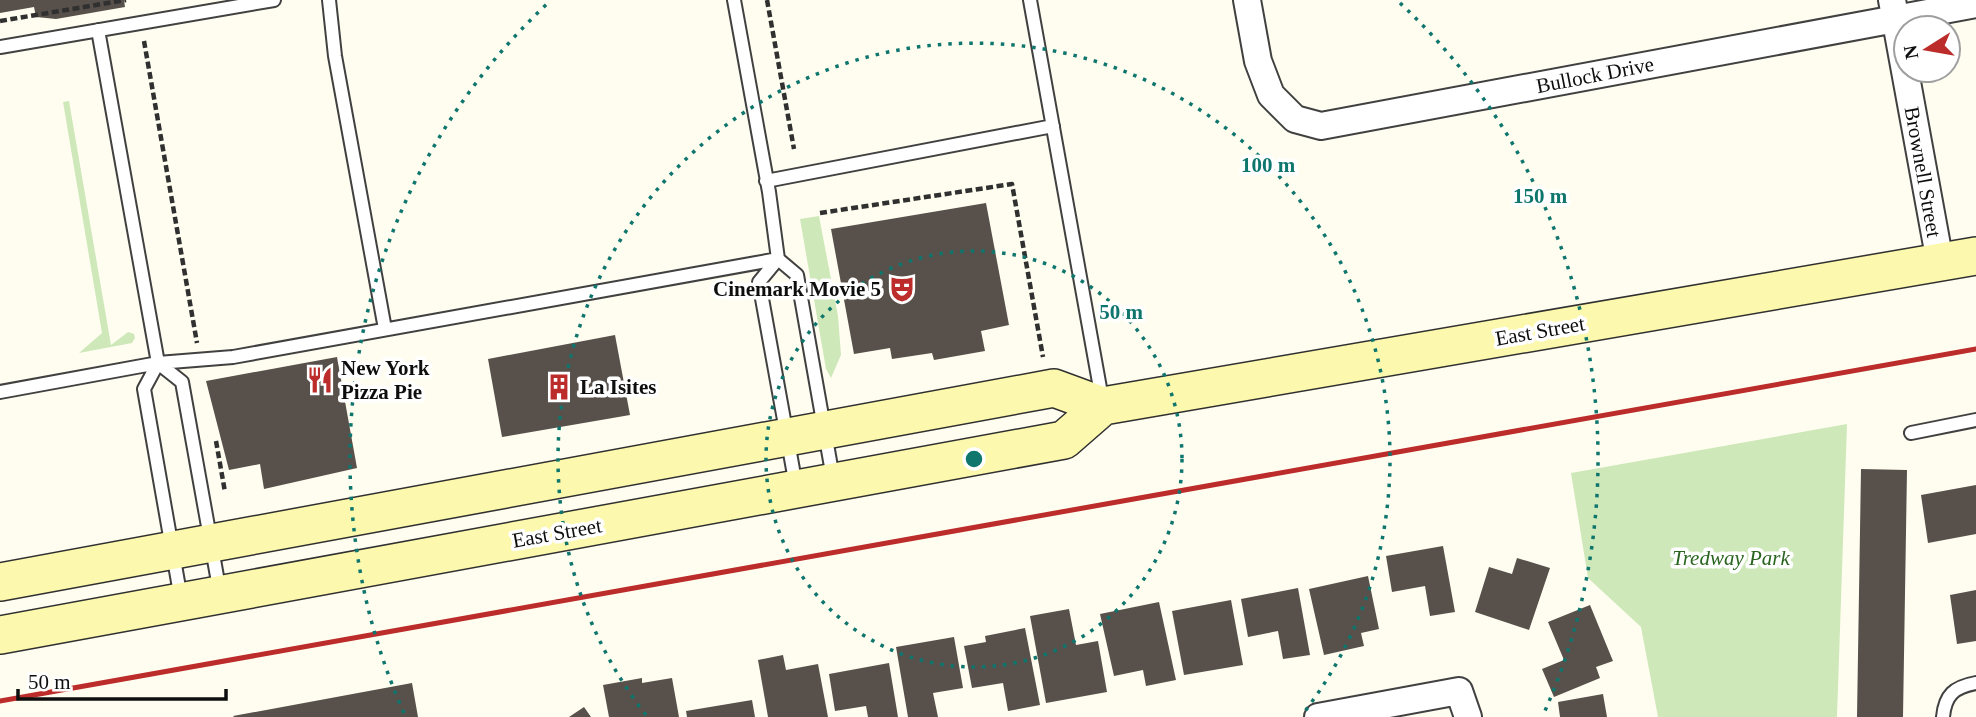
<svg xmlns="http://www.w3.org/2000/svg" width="1976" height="717" viewBox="0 0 1976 717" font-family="Georgia,serif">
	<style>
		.green { fill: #cfe8ba }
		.building { fill: #57504b }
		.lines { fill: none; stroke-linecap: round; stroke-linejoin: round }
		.lane-casing { stroke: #414141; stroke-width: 16 }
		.street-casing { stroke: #414141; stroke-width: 30 }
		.secondary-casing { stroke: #303030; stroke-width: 40 }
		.path { stroke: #303030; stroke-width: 4.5; stroke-dasharray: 7 3.5; stroke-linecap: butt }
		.lane { stroke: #fff; stroke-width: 12 }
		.street { stroke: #fff; stroke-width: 26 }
		.secondary { stroke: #fcf8ad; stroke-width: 37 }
		.rail { stroke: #bb2c2a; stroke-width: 5 }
		.ring { fill: none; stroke: #0f766e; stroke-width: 3.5; stroke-dasharray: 3.5 7 }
		.labels { text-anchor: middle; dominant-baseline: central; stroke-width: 7; stroke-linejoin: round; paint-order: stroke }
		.street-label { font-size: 21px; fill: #0e0e0e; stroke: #fff }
		.poi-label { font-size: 21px; font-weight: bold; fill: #0e0e0e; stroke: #fff; text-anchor: start }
		.park-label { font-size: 21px; font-style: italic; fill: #2a6520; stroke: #fff }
		.centre { fill: #0f766e; stroke: #fff; stroke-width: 3.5 }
		.ring-label { font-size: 21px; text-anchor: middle; font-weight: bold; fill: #0f766e; stroke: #fff; stroke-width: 7; stroke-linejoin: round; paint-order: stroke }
	</style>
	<rect width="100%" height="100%" fill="#fffdf0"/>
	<path class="green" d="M69,101L111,345L128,332L134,334L135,338L132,343L79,353L102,333L63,102Z
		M819,216L838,316L841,355L831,378L826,369L800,219Z
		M1847,424L1837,717H1658L1641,627L1588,578L1571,473Z"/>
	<path class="building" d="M0,0H124L125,7L56,19L36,17L34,7L0,13Z
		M986,203L1009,325L981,331L985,351L934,360L932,353L892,359L890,348L854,354L831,229Z
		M615,335L630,415L502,437L488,359Z
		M337,357L357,468L264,489L260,464L229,470L206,381Z
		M1861,469L1907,470L1903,717H1857Z
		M1976,485V534L1928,543L1921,495Z
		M1443,546L1455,612L1430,616L1425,586L1392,592L1386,556Z
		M1517,558L1550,568L1529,630L1475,612L1489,567L1512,574Z
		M1368,576L1379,629L1361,633L1364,646L1324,655L1309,589Z
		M1298,588L1310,655L1283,659L1278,631L1248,637L1241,599Z
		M1976,590V641L1957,644L1950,595Z
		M1231,600L1243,665L1184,675L1172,611Z
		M1159,602L1176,680L1146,686L1143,670L1114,676L1100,614Z
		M1590,605L1613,661L1596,667L1600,678L1554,697L1542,669L1564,660L1548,622Z
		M1069,609L1076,645L1098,641L1107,692L1046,703L1030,616Z
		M1025,628L1040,705L1008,711L1003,683L972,688L964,646L986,642L985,636Z
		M954,637L963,688L933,693L938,717H908L896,647Z
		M783,655L786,670L818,664L828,717H768L758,660Z
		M889,663L898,717H868L866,706L835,711L829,674Z
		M642,678V683L672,678L679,717H609L603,685Z
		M412,683L418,717H234L233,716Z
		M1603,694L1607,717H1560L1558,702Z
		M752,700L755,717H687L686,711Z
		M584,707L591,717H569Z"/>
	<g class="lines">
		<g class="lane-casing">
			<path id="lane" d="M329,0L335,56L385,329
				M734,0L769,192L778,259L797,275L833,478
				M1030,0L1102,399
				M98,30L158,363L144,389L181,599
				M0,47L274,0
				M766,181L1053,126
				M778,259L759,282L796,486
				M158,363L182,382L220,593
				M0,392L158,363L233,357L778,259
				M1911,433L1976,420
				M1943,717C1945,695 1954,687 1976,683"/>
		</g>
		<g class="street-casing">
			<path id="street" d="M1247,0L1258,61L1271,95L1295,119L1321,126L1976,4
				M1892,0L1940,262
				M1318,717L1459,691L1468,717"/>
		</g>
		<g class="secondary-casing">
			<path id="secondary" d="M0,582L1054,388L1103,406L1976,256
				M0,635L1064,440L1103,406"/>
		</g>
		<path class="path" d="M767,0L794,149
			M0,21L126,0
			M144,41L197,343
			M820,213L1012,184L1043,357
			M216,441L225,492"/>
		<use href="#lane" class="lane"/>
		<use href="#street" class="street"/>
		<use href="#secondary" class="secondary"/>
		<path class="rail" d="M0,701L1976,349"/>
	</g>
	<g class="ring">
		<circle cx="974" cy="459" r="208"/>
		<path d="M646 715A416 416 0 1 1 1302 715"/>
		<path d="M404 713A624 624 0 0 1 548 3M1400 3A624 624 0 0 1 1544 713"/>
	</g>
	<defs>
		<g id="theatre-bare" transform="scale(2.1)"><path d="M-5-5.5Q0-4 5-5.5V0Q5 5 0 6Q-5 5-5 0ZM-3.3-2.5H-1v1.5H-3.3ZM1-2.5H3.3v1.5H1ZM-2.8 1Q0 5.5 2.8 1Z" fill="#bb2c2a" stroke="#fff" stroke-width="2.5" paint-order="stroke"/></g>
		<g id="restaurant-bare" transform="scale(2.1)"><path d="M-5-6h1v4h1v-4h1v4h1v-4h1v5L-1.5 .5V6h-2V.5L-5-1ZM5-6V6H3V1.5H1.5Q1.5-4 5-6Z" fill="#bb2c2a" stroke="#fff" stroke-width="2.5" paint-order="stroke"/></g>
		<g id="building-bare" transform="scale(2.1)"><path d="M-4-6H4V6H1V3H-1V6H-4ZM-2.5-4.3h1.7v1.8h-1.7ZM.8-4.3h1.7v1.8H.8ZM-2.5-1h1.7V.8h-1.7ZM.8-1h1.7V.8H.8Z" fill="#bb2c2a" stroke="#fff" stroke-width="2.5" paint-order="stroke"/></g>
	</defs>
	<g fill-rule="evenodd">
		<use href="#theatre-bare" x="902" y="289"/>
		<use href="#restaurant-bare" x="320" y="380"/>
		<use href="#building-bare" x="559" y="387"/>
	</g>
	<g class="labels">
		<g class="street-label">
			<text transform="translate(1595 75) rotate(-11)">Bullock Drive</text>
			<text transform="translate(1923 172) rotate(80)">Brownell Street</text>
			<text transform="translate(1540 331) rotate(-10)">East Street</text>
			<text transform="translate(557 533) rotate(-10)">East Street</text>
		</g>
		<g class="poi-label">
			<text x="881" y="289" text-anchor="end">Cinemark Movie 5</text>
			<text x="341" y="368">New York<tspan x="341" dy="24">Pizza Pie</tspan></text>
			<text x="580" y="387">La Isites</text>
		</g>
		<g class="park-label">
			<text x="1731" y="558">Tredway Park</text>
		</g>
	</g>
	<circle cx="974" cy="459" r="10" class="centre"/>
	<g class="ring-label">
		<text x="1268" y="172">100 m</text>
		<text x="1540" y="203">150 m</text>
		<text x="1121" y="319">50 m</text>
	</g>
	<g transform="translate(1927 49) rotate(259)"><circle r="33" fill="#ffffff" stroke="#9f9f9f" stroke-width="2"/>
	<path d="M0-5L12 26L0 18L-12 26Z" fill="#bb2c2a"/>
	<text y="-10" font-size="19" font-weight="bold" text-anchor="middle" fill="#0e0e0e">N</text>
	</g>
	<path d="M18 689v10h208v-10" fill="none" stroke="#0e0e0e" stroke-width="3.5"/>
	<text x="28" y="689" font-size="21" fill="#0e0e0e" stroke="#ffffff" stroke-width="5" paint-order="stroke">50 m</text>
</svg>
